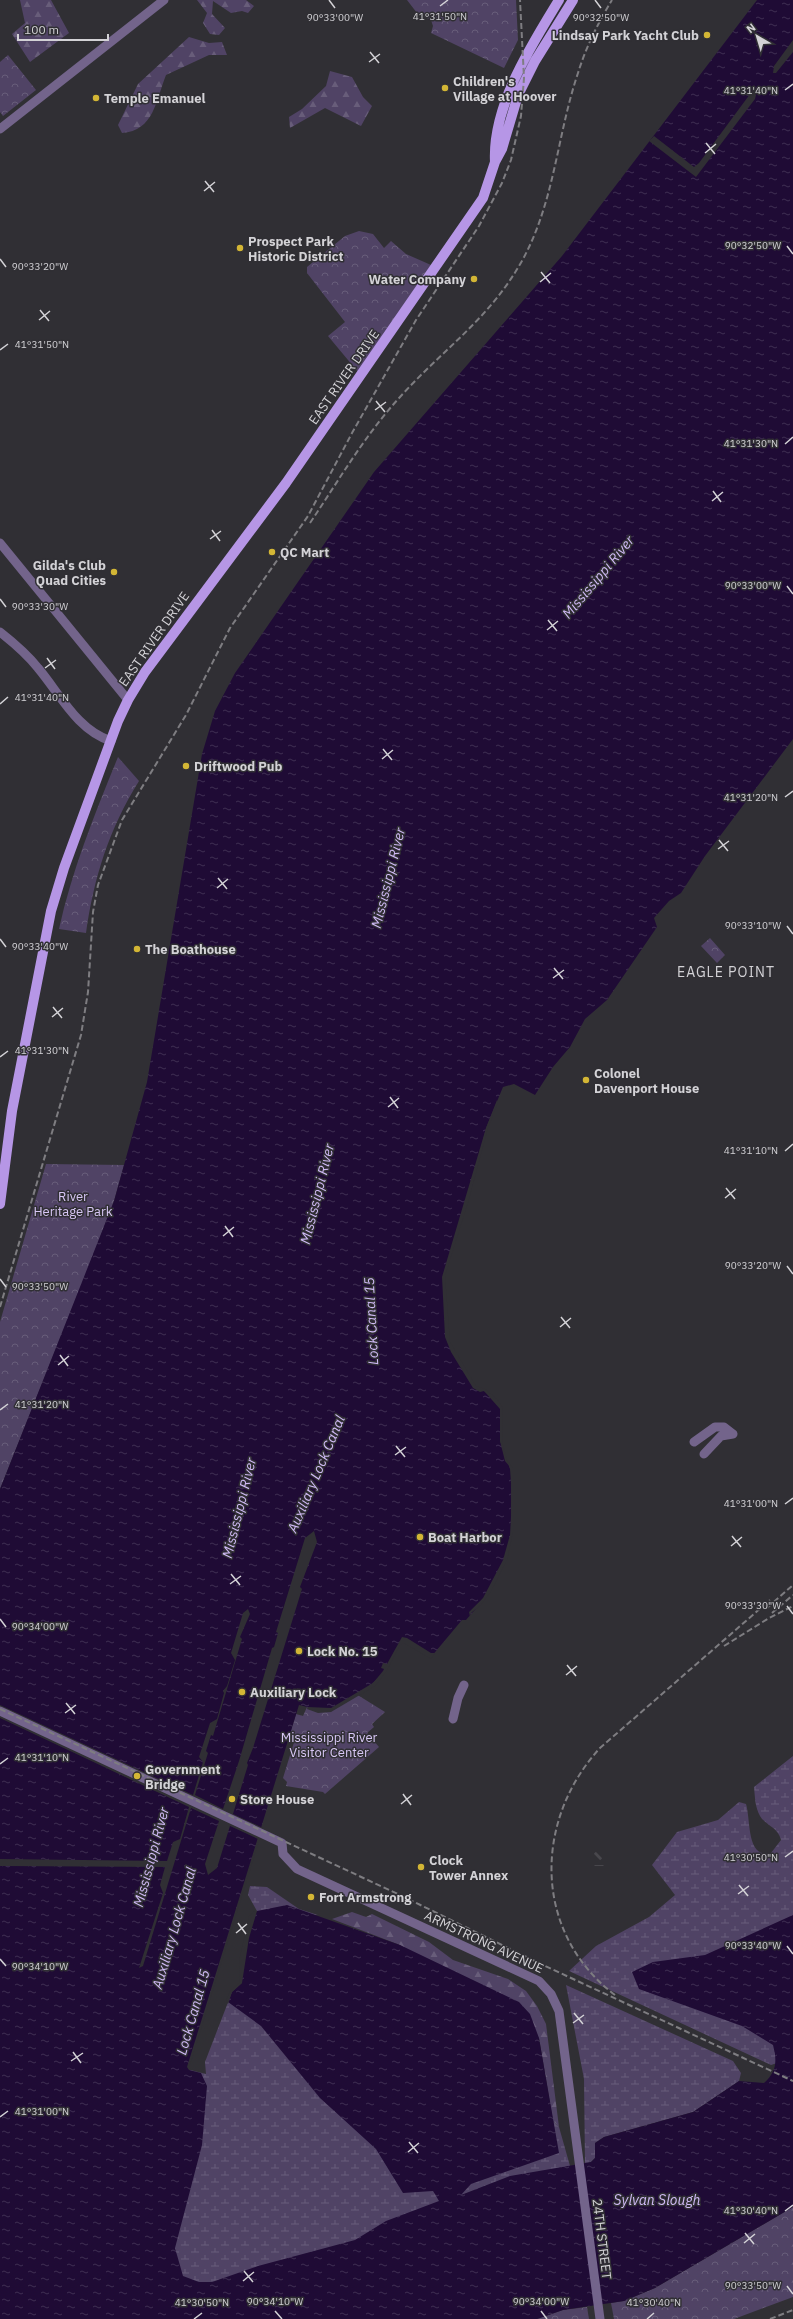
<svg xmlns="http://www.w3.org/2000/svg" width="793" height="2319" viewBox="0 0 793 2319" font-family="'IBM Plex Sans',sans-serif">
	<style>
		.forest { fill: url(#forest-firs) }
		.wetland { fill: url(#wetland-marsh) }
		.park { fill: url(#park-crowns) }
		.water { fill: url(#water-ripples) }
		.pier { fill: #302f34 }
		.lines { fill: none; stroke-linecap: round; stroke-linejoin: round }
		.minor-tunnel { stroke: #48474c; stroke-width: 9; stroke-dasharray: 9 4.5; stroke-linecap: butt }
		.minor { stroke: #73648b; stroke-width: 9 }
		.major { stroke: #b696e6; stroke-width: 10 }
		.rail { stroke: #7e7d81; stroke-width: 2; stroke-dasharray: 6 3; stroke-linecap: butt }
		.ticks { fill: none; stroke: #d3d2d6; stroke-width: 1.5 }
		.poi-dot { fill: #d3b635; stroke: #302f34; stroke-width: 1.5 }
		.labels { text-anchor: middle; dominant-baseline: central; stroke-width: 3; stroke-linejoin: round; paint-order: stroke }
		.poi-label { font-size: 13px; font-weight: bold; fill: #d3d2d6; stroke: #302f34; text-anchor: start }
		.street-label { font-size: 13px; fill: #d3d2d6; stroke: #302f34 }
		.park-label { font-size: 13px; fill: #d8c7f5; stroke: #302f34 }
		.water-label { font-size: 14px; font-style: italic; fill: #d0baf6; stroke: #302f34 }
		.neighbourhood-label { font-size: 14px; letter-spacing: 1px; fill: #d3d2d6; stroke: #302f34 }
		.ticks-label { font-size: 10px; text-anchor: middle; fill: #d3d2d6; stroke: #302f34; stroke-width: 3; stroke-linejoin: round; paint-order: stroke }
	</style>
	<defs>
		<pattern id="forest-firs" width="22" height="20" patternUnits="userSpaceOnUse"><rect width="22" height="20" fill="#504365"/><path d="M5 1l3.5 6h-7zM16 11l3.5 6h-7z" fill="#685d7a"/></pattern>
		<pattern id="wetland-marsh" width="20" height="14" patternUnits="userSpaceOnUse"><rect width="20" height="14" fill="#504365"/><path d="M1 5h8M5 5V1M11 12h8M15 12V8" fill="none" stroke="#685d7a"/></pattern>
		<pattern id="park-crowns" width="20" height="18" patternUnits="userSpaceOnUse"><rect width="20" height="18" fill="#504365"/><path d="M2 6a3 3 0 1 1 6 0M12 15a3 3 0 1 1 6 0" fill="none" stroke="#685d7a"/></pattern>
		<pattern id="water-ripples" width="26" height="14" patternUnits="userSpaceOnUse"><rect width="26" height="14" fill="#1f0b35"/><path d="M2 4q2-2 4 0t4 0M15 11q2-2 4 0t4 0" fill="none" stroke="#3f2e52"/></pattern>
	</defs>
	<rect width="100%" height="100%" fill="#302f34"/>
	<path class="forest" d="M20,0H51L69,33L30,62L12,34L25,23Z
		M197,0H246L254,6L248,13L242,11L231,13L213,1L212,14L225,28L219,35L210,34L203,23L207,13Z
		M189,37L209,43L222,42L227,55H209L166,75C156,100 154,131 122,133L118,125L138,84Z
		M330,71L352,77L363,97L372,106L361,126L325,108L290,128L289,117L302,109L326,86Z
		M352,1912L366,1917L372,1914L429,1942L453,1960L508,1979L526,1991L537,2006L546,2024L559,2127L553,2121L539,2038L400,1945L332,1919Z"/>
	<path class="wetland" d="M793,1756V2039L777,2063L771,2065L569,1971L596,1946L649,1917L675,1895L652,1865L677,1832L718,1820L739,1802L746,1804C751,1820 746,1859 771,1853L781,1840C778,1827 766,1826 760,1816C755,1807 755,1797 754,1787Z
		M250,1886L267,1887L299,1909L318,1915L257,1911L248,1895Z
		M566,1985L733,2061L741,2073L739,2081L693,2112L604,2137L595,2143V2158L591,2162L585,2164L584,2079Z
		M232,1992L553,2121L559,2127L570,2166L421,2220L186,2298L153,2255L190,2070L206,2074L205,2062Z"/>
	<path class="park" d="M407,0H516L518,40L504,68L431,33L433,26L431,20L417,13Z
		M8,55L36,90L3,116L0,112V62Z
		M359,231L373,234L384,248L391,241L406,254L431,265L358,372L328,336L345,322L307,273V267L345,236Z
		M118,757L139,781C109,829 94,877 86,933L59,929C72,870 95,813 118,757Z
		M710,938L725,955L717,963L701,946Z
		M46,1164L124,1165L114,1201L89,1266L0,1489V1322Z
		M356,1694L385,1712L372,1724L374,1727L367,1733L379,1747L325,1794L323,1792L286,1786L287,1782L283,1778L295,1739L289,1737L296,1714L303,1716L307,1707L318,1711Z
		M793,2207V2297L734,2319H614L611,2303L624,2301L655,2288Z
		M587,2307L589,2319H537L563,2310Z"/>
	<path class="water" d="M757,0H793V739L705,856L681,893L669,901L654,918L657,927L607,1000L585,1019L570,1047L553,1067L535,1095L514,1084L503,1087L486,1128L472,1186L443,1276L448,1343L474,1387L484,1391L497,1400L501,1408L500,1441L505,1461L511,1468V1537L504,1564L486,1597L466,1620H462L431,1657L405,1640C394,1646 392,1659 385,1670C379,1681 341,1708 329,1710C318,1712 309,1707 299,1705L187,2067L189,2070L201,2073L207,2086L202,2145L175,2248L183,2276L199,2282H212L258,2266L355,2240L386,2221L439,2201L433,2191L403,2193L376,2149L320,2098L261,2026L228,2002L232,1992L242,1983L241,1961L251,1917L257,1911L287,1905L400,1945L519,2002L530,2014L539,2038L559,2153L471,2184L461,2195L510,2176L591,2162L595,2158V2143L604,2137L693,2112L739,2081L764,2083C777,2071 777,2061 773,2045L742,2026L639,1989L632,1972L653,1962L705,1955L793,1915V2207L655,2288L624,2301L563,2310L537,2319H0V1489L114,1201L147,1082L202,754L215,711L235,673L374,472L562,256Z"/>
	<path class="pier" d="M793,40V52L776,73H773L774,66Z
		M753,90L756,95L755,99L696,177L649,141L654,136L694,167L699,163Z
		M497,1100L498,1102L488,1128L469,1199L445,1276L450,1342L476,1386L485,1389L497,1399L503,1408L502,1441L507,1460L513,1468V1532L507,1560L490,1593L481,1605L471,1613L470,1617L469,1612L483,1598L503,1560L510,1535L512,1498L510,1469L500,1441V1409L484,1391L480,1392L473,1388L451,1352L445,1337L442,1277L486,1128Z
		M314,1531L317,1542L300,1587L302,1589L253,1748L247,1763L248,1765L233,1814L263,1828L190,2065L258,1839L230,1826L217,1868L208,1875L205,1864L219,1821L191,1808L143,1966L139,1968L163,1893L160,1885L165,1867L0,1866V1859L167,1861L173,1842L180,1839L189,1807L0,1718V1705L193,1795L203,1762L199,1757L210,1723L217,1719L224,1693L223,1691L227,1686L235,1660L231,1653L243,1613L248,1609L250,1614L240,1637L242,1639L213,1736L211,1735L206,1751L208,1753L195,1795L223,1809L239,1761L272,1648L274,1647L278,1633L276,1632L305,1538Z
		M402,1637L407,1638L431,1653H435L431,1659L404,1643L400,1645L386,1672L375,1686L331,1712L318,1713L307,1709L308,1707L331,1708L373,1683L383,1671L384,1669L381,1668L383,1663L387,1664Z
		M255,1911H257L249,1938L242,1983L232,1992L228,2004L226,2001L230,1991L240,1982L239,1961L249,1916Z"/>
	<g class="lines">
		<path class="minor-tunnel" d="M597,1857L599,1855
			M599,1866V1865"/>
		<path class="minor" d="M0,129L164,0
			M0,543L128,700
			M0,632C14,643 27,654 38,668C60,694 77,730 111,741
			M694,1442L715,1427H724L733,1434
			M704,1454L721,1436L733,1434
			M0,1711L282,1843L283,1854L297,1869L539,1981L551,1994L559,2011L600,2319
			M453,1719L458,1698L464,1685"/>
		<path class="major" d="M495,162C492,106 531,46 559,0
			M0,1204L12,1111L51,911L64,868L118,721L128,700L145,672L286,483L483,198L495,162L502,149L518,95L535,61L573,0"/>
		<path class="rail" d="M310,523C339,480 365,435 400,397C444,348 490,319 523,259C555,200 557,135 578,73C586,47 598,23 612,0
			M0,1307L81,1035L88,992L93,912L98,885L122,820L186,715L230,628L308,516L352,433L416,320L479,226L502,183L511,160L521,116L524,78L520,0
			M767,1608L793,1585
			M772,1613L793,1595
			M724,1646L769,1618L793,1606
			M0,1709L400,1895L543,1965L793,2081
			M615,1995C533,1933 533,1821 600,1748L770,1600
			M770,2319L793,2310"/>
	</g>
	<path class="ticks" d="M329,0L335,8M595,0L601,8M440,6L448,0M370,52L379,63M369,62L380,54M785,90L793,84M706,143L715,154M705,153L716,144M205,181L214,192M204,191L215,182M787,246L793,254M0,259L6,267M541,272L550,283M540,282L551,273M40,310L49,321M39,320L50,311M0,350L8,344M376,401L385,412M375,410L386,402M785,444L793,437M713,491L721,502M712,501L723,492M212,530L220,541M210,539L221,531M787,586L793,594M0,599L6,607M548,620L557,631M547,630L558,621M47,658L55,669M45,668L56,660M0,704L8,697M383,749L392,760M382,759L393,750M785,797L793,791M719,840L728,851M718,849L729,841M218,878L227,889M217,888L228,879M787,926L793,934M0,939L6,947M554,968L563,979M553,978L564,970M53,1007L62,1018M52,1017L63,1008M0,1057L8,1051M390,1097L398,1108M388,1107L399,1098M785,1151L793,1144M726,1188L735,1199M725,1198L736,1189M225,1226L233,1237M223,1236L234,1227M787,1266L793,1274M0,1279L6,1287M561,1317L570,1328M560,1327L571,1318M60,1355L68,1366M58,1365L69,1356M0,1410L8,1404M396,1446L405,1457M395,1455L406,1447M785,1504L793,1498M732,1536L741,1547M731,1546L742,1537M231,1574L240,1585M230,1584L241,1576M787,1606L793,1614M0,1619L6,1627M567,1665L576,1676M566,1675L577,1666M66,1703L75,1714M65,1713L76,1705M0,1764L8,1758M403,1794L411,1805M401,1804L412,1795M785,1857L793,1851M739,1885L748,1896M738,1894L749,1886M238,1923L246,1934M236,1933L247,1924M787,1946L793,1954M0,1959L6,1966M574,2013L583,2024M573,2023L584,2015M73,2052L81,2063M71,2061L83,2053M0,2117L8,2111M409,2142L418,2153M408,2152L419,2143M785,2211L793,2205M745,2233L754,2244M744,2243L755,2234M244,2271L253,2282M243,2281L254,2272M787,2286L793,2294M275,2311L282,2319M541,2311L547,2319M194,2319L202,2313M647,2319L654,2313"/>
	<g class="poi-dot">
		<circle cx="707" cy="35" r="4"/>
		<circle cx="445" cy="88" r="4"/>
		<circle cx="96" cy="98" r="4"/>
		<circle cx="240" cy="248" r="4"/>
		<circle cx="474" cy="279" r="4"/>
		<circle cx="272" cy="552" r="4"/>
		<circle cx="114" cy="572" r="4"/>
		<circle cx="186" cy="766" r="4"/>
		<circle cx="137" cy="949" r="4"/>
		<circle cx="586" cy="1080" r="4"/>
		<circle cx="420" cy="1537" r="4"/>
		<circle cx="299" cy="1651" r="4"/>
		<circle cx="242" cy="1692" r="4"/>
		<circle cx="137" cy="1776" r="4"/>
		<circle cx="232" cy="1799" r="4"/>
		<circle cx="421" cy="1867" r="4"/>
		<circle cx="311" cy="1897" r="4"/>
	</g>
	<g class="labels">
		<g class="poi-label">
			<text x="699" y="35" text-anchor="end">Lindsay Park Yacht Club</text>
			<text x="453" y="81">Children's<tspan x="453" dy="15">Village at Hoover</tspan></text>
			<text x="104" y="98">Temple Emanuel</text>
			<text x="248" y="241">Prospect Park<tspan x="248" dy="15">Historic District</tspan></text>
			<text x="466" y="279" text-anchor="end">Water Company</text>
			<text x="280" y="552">QC Mart</text>
			<text x="106" y="565" text-anchor="end">Gilda's Club<tspan x="106" dy="15">Quad Cities</tspan></text>
			<text x="194" y="766">Driftwood Pub</text>
			<text x="145" y="949">The Boathouse</text>
			<text x="594" y="1073">Colonel<tspan x="594" dy="15">Davenport House</tspan></text>
			<text x="428" y="1537">Boat Harbor</text>
			<text x="307" y="1651">Lock No. 15</text>
			<text x="250" y="1692">Auxiliary Lock</text>
			<text x="145" y="1769">Government<tspan x="145" dy="15">Bridge</tspan></text>
			<text x="240" y="1799">Store House</text>
			<text x="429" y="1860">Clock<tspan x="429" dy="15">Tower Annex</tspan></text>
			<text x="319" y="1897">Fort Armstrong</text>
		</g>
		<g class="street-label">
			<text transform="translate(344 377) rotate(-55)">EAST RIVER DRIVE</text>
			<text transform="translate(154 639) rotate(-55)">EAST RIVER DRIVE</text>
			<text transform="translate(484 1942) rotate(25)">ARMSTRONG AVENUE</text>
			<text transform="translate(602 2239) rotate(83)">24TH STREET</text>
		</g>
		<g class="park-label">
			<text x="73" y="1196">River<tspan x="73" dy="15">Heritage Park</tspan></text>
			<text x="329" y="1737">Mississippi River<tspan x="329" dy="15">Visitor Center</tspan></text>
		</g>
		<g class="water-label">
			<text transform="translate(598 577) rotate(-50)">Mississippi River</text>
			<text transform="translate(388 878) rotate(-76)">Mississippi River</text>
			<text transform="translate(317 1194) rotate(-76)">Mississippi River</text>
			<text transform="translate(371 1321) rotate(-93)">Lock Canal 15</text>
			<text transform="translate(316 1474) rotate(-67)">Auxiliary Lock Canal</text>
			<text transform="translate(239 1508) rotate(-76)">Mississippi River</text>
			<text transform="translate(151 1857) rotate(-75)">Mississippi River</text>
			<text transform="translate(174 1928) rotate(-74)">Auxiliary Lock Canal</text>
			<text transform="translate(193 2012) rotate(-74)">Lock Canal 15</text>
			<text x="657" y="2200">Sylvan Slough</text>
		</g>
		<g class="neighbourhood-label">
			<text x="726" y="972">EAGLE POINT</text>
		</g>
	</g>
	<g class="ticks-label">
		<text x="440" y="20">41°31'50"N</text>
		<text x="335" y="21">90°33'00"W</text>
		<text x="601" y="21">90°32'50"W</text>
		<text x="751" y="94">41°31'40"N</text>
		<text x="753" y="249">90°32'50"W</text>
		<text x="40" y="270">90°33'20"W</text>
		<text x="42" y="348">41°31'50"N</text>
		<text x="751" y="447">41°31'30"N</text>
		<text x="753" y="589">90°33'00"W</text>
		<text x="40" y="610">90°33'30"W</text>
		<text x="42" y="701">41°31'40"N</text>
		<text x="751" y="801">41°31'20"N</text>
		<text x="753" y="929">90°33'10"W</text>
		<text x="40" y="950">90°33'40"W</text>
		<text x="42" y="1054">41°31'30"N</text>
		<text x="751" y="1154">41°31'10"N</text>
		<text x="753" y="1269">90°33'20"W</text>
		<text x="40" y="1290">90°33'50"W</text>
		<text x="42" y="1408">41°31'20"N</text>
		<text x="751" y="1507">41°31'00"N</text>
		<text x="753" y="1609">90°33'30"W</text>
		<text x="40" y="1630">90°34'00"W</text>
		<text x="42" y="1761">41°31'10"N</text>
		<text x="751" y="1861">41°30'50"N</text>
		<text x="753" y="1949">90°33'40"W</text>
		<text x="40" y="1970">90°34'10"W</text>
		<text x="42" y="2115">41°31'00"N</text>
		<text x="751" y="2214">41°30'40"N</text>
		<text x="753" y="2289">90°33'50"W</text>
		<text x="275" y="2305">90°34'10"W</text>
		<text x="541" y="2305">90°34'00"W</text>
		<text x="202" y="2306">41°30'50"N</text>
		<text x="654" y="2306">41°30'40"N</text>
	</g>
	<g transform="translate(757 36) rotate(322)" stroke="#302f34" stroke-width="3" paint-order="stroke">
	<path d="M0-3L7 15L0 10L-7 15Z" fill="#d3d2d6"/>
	<text y="-6" font-size="11" font-weight="bold" text-anchor="middle" fill="#d3d2d6">N</text>
	</g>
	<path d="M18 34v6h90v-6" fill="none" stroke="#d3d2d6" stroke-width="2"/>
	<text x="24" y="34" font-size="12" fill="#d3d2d6" stroke="#302f34" stroke-width="3" paint-order="stroke">100 m</text>
</svg>
